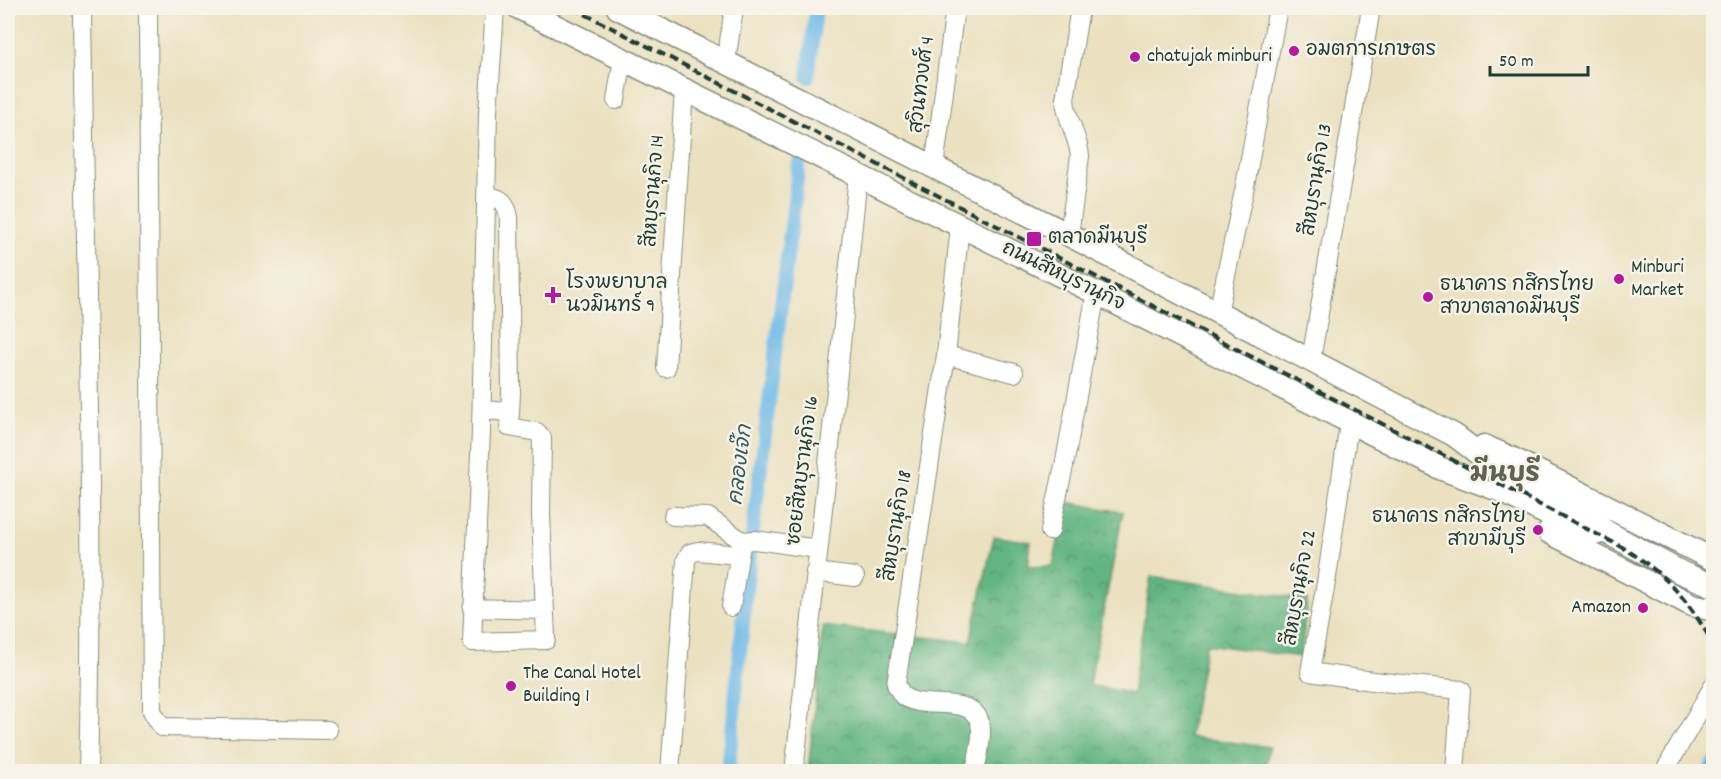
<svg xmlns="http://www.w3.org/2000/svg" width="1721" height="779" viewBox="0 0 1721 779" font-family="Dekko,'Playpen Sans Thai',sans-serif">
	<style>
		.forest { fill: url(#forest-crowns); stroke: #40795a; stroke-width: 1.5 }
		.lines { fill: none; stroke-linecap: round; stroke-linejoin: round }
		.canal { stroke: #6fbae8; stroke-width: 14 }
		.minor-casing { stroke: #858f7a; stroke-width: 20 }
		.major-casing { stroke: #858f7a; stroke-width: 25 }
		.minor { stroke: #fff; stroke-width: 18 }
		.major { stroke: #fff; stroke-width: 22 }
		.rail { stroke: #1f3d34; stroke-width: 4; stroke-dasharray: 9 4.5; stroke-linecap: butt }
		.poi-dot { fill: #b5179e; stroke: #f7f3e8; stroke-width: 2 }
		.labels { text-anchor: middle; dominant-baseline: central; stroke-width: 5; stroke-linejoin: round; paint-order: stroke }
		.poi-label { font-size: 20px; fill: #1f3d34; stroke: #f7f3e8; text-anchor: start }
		.street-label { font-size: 20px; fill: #1f3d34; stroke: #f7f3e8 }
		.water-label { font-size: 21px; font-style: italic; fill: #335c61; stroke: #f7f3e8 }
		.district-label { font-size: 26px; font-weight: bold; fill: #5e6451; stroke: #f7f3e8 }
	</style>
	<defs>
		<pattern id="forest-crowns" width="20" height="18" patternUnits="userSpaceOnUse" patternTransform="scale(1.5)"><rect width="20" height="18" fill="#62b581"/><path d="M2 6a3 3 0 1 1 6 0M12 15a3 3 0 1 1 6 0" fill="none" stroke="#50946a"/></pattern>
	</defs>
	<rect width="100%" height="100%" fill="#f7f3e8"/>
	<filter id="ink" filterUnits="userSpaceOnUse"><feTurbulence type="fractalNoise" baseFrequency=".0167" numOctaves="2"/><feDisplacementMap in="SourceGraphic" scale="12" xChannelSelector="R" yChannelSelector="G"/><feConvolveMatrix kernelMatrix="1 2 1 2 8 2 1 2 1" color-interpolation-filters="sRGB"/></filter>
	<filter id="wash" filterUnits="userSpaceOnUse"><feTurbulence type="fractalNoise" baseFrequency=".008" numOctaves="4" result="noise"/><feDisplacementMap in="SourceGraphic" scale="24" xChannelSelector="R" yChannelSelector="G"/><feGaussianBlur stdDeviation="1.35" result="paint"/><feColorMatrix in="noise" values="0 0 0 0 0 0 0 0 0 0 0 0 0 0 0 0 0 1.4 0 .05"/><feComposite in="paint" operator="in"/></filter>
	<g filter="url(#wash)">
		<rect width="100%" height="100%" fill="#ebe1c0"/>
		<path class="forest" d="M1066,502L1123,512L1089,685L1132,694L1151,576L1307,600L1301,657L1206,644L1189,737L1269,747L1266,771L808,772L823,626L970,642L994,536L1031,542L1028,567L1053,566Z"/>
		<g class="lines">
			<path class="canal" d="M808,77L816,8
				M728,772L749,561L799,163
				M1709,772L1714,762"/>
		</g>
	</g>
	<g filter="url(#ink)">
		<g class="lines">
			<g class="minor-casing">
				<path id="minor" d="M82,8C85,262 95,517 88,772
					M148,8L152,711L162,727L328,730
					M495,8L488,112L481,431L472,642L546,640L541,514L542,438L537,432L509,427L510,412
					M726,62L734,8
					M616,100L623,59
					M934,168L955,8
					M960,226L946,355L896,684C898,688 900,693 903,696C925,713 979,690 981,730C982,743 977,759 975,772
					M1069,235L1080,156C1078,136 1066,119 1065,99L1080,8
					M1218,313L1244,191L1278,8
					M946,355L1014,373
					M1311,360L1371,8
					M666,368L684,90
					M482,410L510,412L511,394L509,217C506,202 502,198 487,196
					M1349,423L1327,577L1310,672L1373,681L1461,690L1455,772
					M673,516L708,517L742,541L755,540L818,549
					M1050,531L1065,461L1096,293
					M815,572L855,577
					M731,607L741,545
					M472,608L545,610
					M670,772L686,560L690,553L698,551L738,555
					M794,772L839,364L858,175
					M1664,772L1714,685"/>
			</g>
			<g class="major-casing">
				<path id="major" d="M519,8L1096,293L1442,469L1499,490L1573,527L1585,532L1599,533
					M618,8L1069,235L1454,435L1503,472L1573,509L1610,534L1682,573L1714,586
					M1484,446L1513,459L1714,560
					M1549,532L1692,605L1714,610"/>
			</g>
			<use href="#minor" class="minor"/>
			<use href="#major" class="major"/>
			<path class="rail" d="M573,8L1622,547C1665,573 1690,601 1714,646"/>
		</g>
	</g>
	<g class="poi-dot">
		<circle cx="1294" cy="51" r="6"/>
		<circle cx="1135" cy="57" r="6"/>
		<rect x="1026" y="231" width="16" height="16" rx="3"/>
		<circle cx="1619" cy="279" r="6"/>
		<path d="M550 286h6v6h6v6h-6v6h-6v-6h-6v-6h6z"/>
		<circle cx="1428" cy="297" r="6"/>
		<circle cx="1538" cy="530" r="6"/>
		<circle cx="1643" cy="608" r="6"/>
		<circle cx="511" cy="686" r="6"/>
	</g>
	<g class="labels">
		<g class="poi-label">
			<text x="1306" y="51">อมตการเกษตร</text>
			<text x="1147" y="57">chatujak minburi</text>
			<text x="1048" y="239">ตลาดมีนบุรี</text>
			<text x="1631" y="268">Minburi<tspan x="1631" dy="23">Market</tspan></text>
			<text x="566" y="284">โรงพยาบาล<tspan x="566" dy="23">นวมินทร์ 9</tspan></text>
			<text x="1440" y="286">ธนาคาร กสิกรไทย<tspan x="1440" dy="23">สาขาตลาดมีนบุรี</tspan></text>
			<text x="1526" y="518" text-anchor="end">ธนาคาร กสิกรไทย<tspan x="1526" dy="23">สาขามีบุรี</tspan></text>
			<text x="1631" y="608" text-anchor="end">Amazon</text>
			<text x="523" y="674">The Canal Hotel<tspan x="523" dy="23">Building 1</tspan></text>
		</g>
		<g class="street-label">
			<text transform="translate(923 85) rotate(-83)">สุวินทวงศ์ 4</text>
			<text transform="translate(1318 180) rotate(-81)">สีหบุรานุกิจ 13</text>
			<text transform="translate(655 191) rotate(-86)">สีหบุรานุกิจ 14</text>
			<text transform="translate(1063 277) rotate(26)">ถนนสีหบุรานุกิจ</text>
			<text transform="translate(804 471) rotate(-83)">ซอยสีหบุรานุกิจ 16</text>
			<text transform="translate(898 526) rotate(-81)">สีหบุรานุกิจ 18</text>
			<text transform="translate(1301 588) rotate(-80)">สีหบุรานุกิจ 22</text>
		</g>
		<g class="water-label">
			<text transform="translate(742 465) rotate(-83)">คลองเจ๊ก</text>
		</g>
		<g class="district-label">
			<text x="1505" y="475">มีนบุรี</text>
		</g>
	</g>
	<rect width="1721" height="779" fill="none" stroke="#f7f3e8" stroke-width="30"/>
	<path d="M1490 66v9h98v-9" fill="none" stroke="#1f3d34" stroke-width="3"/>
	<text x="1499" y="66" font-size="18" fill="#1f3d34" stroke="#f7f3e8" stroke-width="4.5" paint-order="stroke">50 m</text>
</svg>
